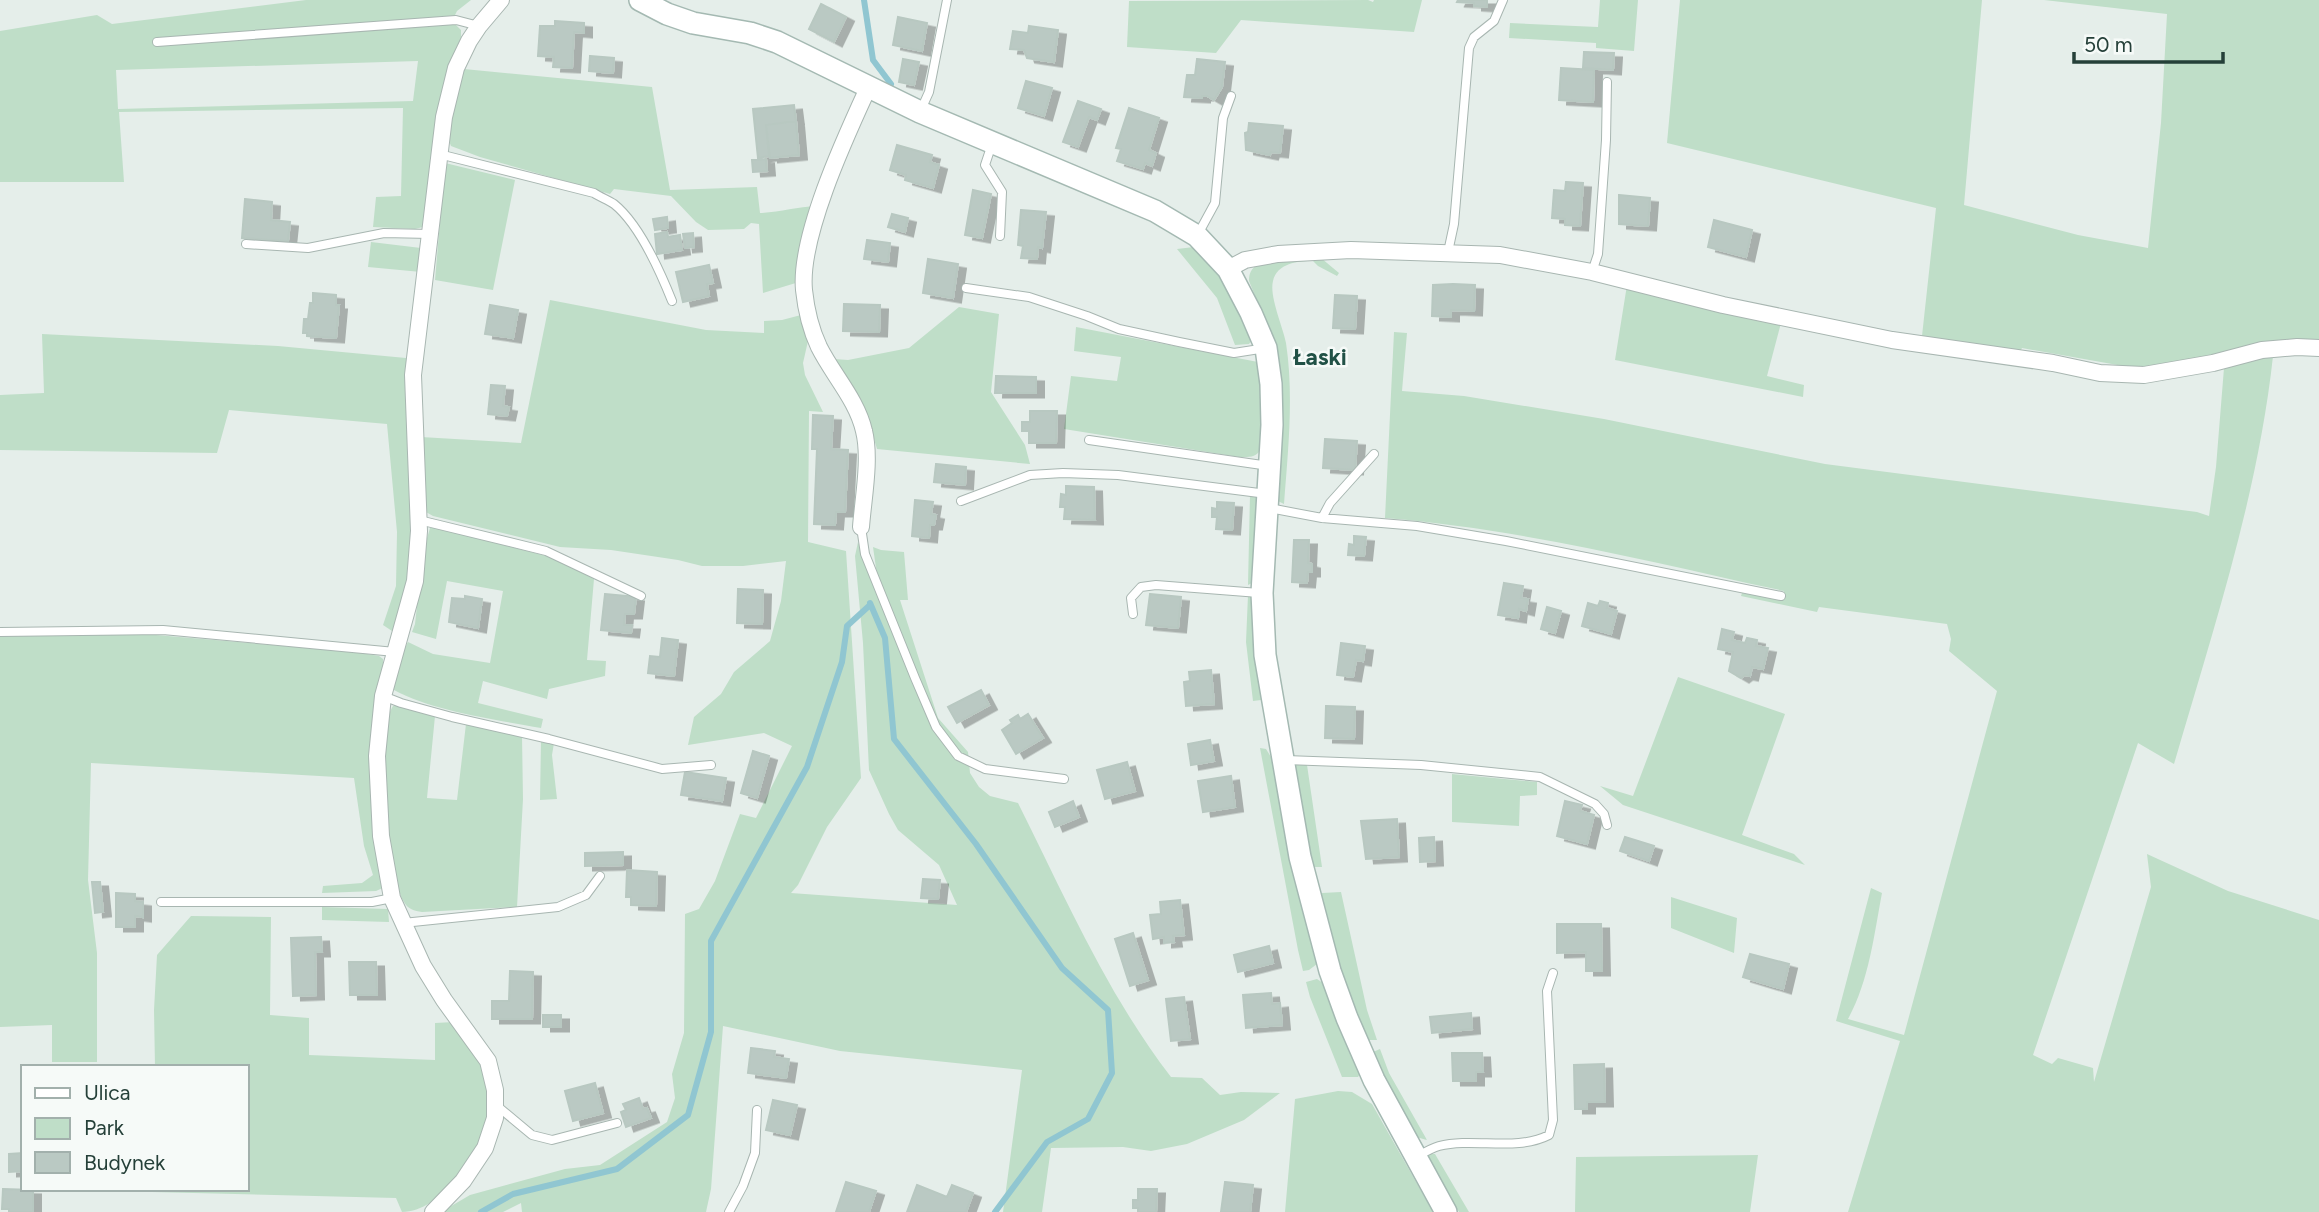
<svg xmlns="http://www.w3.org/2000/svg" width="2319" height="1212" viewBox="0 0 2319 1212" font-family="Figtree,sans-serif">
	<style>
		.green { fill: #bfdec8; fill-rule: evenodd }
		.lines { fill: none; stroke-linecap: round; stroke-linejoin: round }
		.stream { stroke: #90c6d1; stroke-width: 6 }
		.building { fill: #bac9c3; stroke: #b8c8c1; stroke-width: 2; filter: url(#shadow) }
		.lane-casing { stroke: #a8b6b1; stroke-width: 10 }
		.street-casing { stroke: #a8b6b1; stroke-width: 18 }
		.secondary-casing { stroke: #a4b9b2; stroke-width: 24 }
		.lane { stroke: #fff; stroke-width: 8 }
		.street { stroke: #fff; stroke-width: 16 }
		.secondary { stroke: #fff; stroke-width: 21 }
		.labels { text-anchor: middle; dominant-baseline: central; stroke-width: 5; stroke-linejoin: round; paint-order: stroke }
		.quarter-label { font-size: 23px; font-weight: bold; fill: #215146; stroke: #f6faf8 }
	</style>
	<defs>
		<filter id="shadow"><feDropShadow dx="8" dy="4.5" stdDeviation="0" flood-color="#0004"/></filter>
	</defs>
	<rect width="100%" height="100%" fill="#e5eeea"/>
	<path class="green" d="M306,0H471L457,11L451,23L456,25L461,30V37L442,97L423,227L415,229L373,227L376,197L401,196L403,108L119,112L124,182H0V31L97,15L112,24ZM418,61L413,101L118,109L116,70Z
		M1368,0L1373,2L1374,0H1422L1414,32L1241,20L1216,53L1127,47L1129,1Z
		M1600,0H1638L1634,51L1596,48V43L1509,38L1510,23L1598,27Z
		M1680,0H1982L1964,205L2078,235L2148,248L2161,123L2167,14L2044,0H2319V341L2226,353L2140,369L2022,348L2020,352L1922,336L1936,208L1667,143Z
		M464,69L652,87L670,190L757,187L760,213C780,212 797,207 817,206L799,282L763,293L759,224L751,223L744,229L708,230L696,222L671,196L614,189L610,194L480,157L451,146C442,128 457,87 464,69Z
		M445,163L515,180L493,290L435,280Z
		M371,242L421,248V272L368,267Z
		M1194,247C1226,279 1235,299 1252,340L1249,344L1235,345L1217,298L1177,249Z
		M1321,258L1339,273L1337,276L1318,266L1313,261C1298,261 1277,263 1273,281C1269,296 1283,327 1286,343C1294,396 1288,451 1284,504L1278,501L1273,339L1249,281C1249,273 1251,269 1258,264Z
		M1627,285L1781,323L1767,376L1804,385L1803,397L1615,360Z
		M550,300L706,330L764,333V321L782,320L801,315L808,341L803,363L805,375L823,412L809,411L808,542L846,551L861,778L827,827L798,885L791,893L957,905L939,865L898,830L889,814L869,770L863,643L855,556L858,542L873,581L877,575L873,547L881,550L904,552L908,600H900L938,718L968,752L970,773L979,787L990,796L1018,803C1065,897 1107,994 1171,1077L1202,1078L1220,1095L1241,1092L1280,1093L1244,1120L1187,1144L1151,1151L1123,1147L1051,1148L1042,1212H1003L1022,1070L840,1051L723,1026L711,1189L706,1212H522L521,1203L503,1212H441L470,1195L565,1169L600,1165L667,1122L675,1098L672,1074L684,1033L685,914L699,909L715,881L740,814L756,818L792,746L764,733L688,745L694,717L721,694L734,672L770,641L781,601L786,561L743,566H702L678,560L611,550L560,547L433,516L426,512L421,437L521,443Z
		M959,307L999,314L991,392L1025,445L1030,464L877,449C868,415 853,388 834,359L848,360L909,348Z
		M1076,327L1258,362L1263,383L1261,449C1256,458 1249,457 1239,457L1064,429L1071,376L1117,381L1121,357L1074,351Z
		M1394,332L1407,333L1402,391L1464,396L1604,419L1825,464L2197,512L2209,516L2216,467L2224,368L2273,356C2258,495 2213,630 2174,764L2138,743L2033,1055L2052,1064L2058,1058L2093,1068L2094,1082L2151,887L2147,854L2228,891L2319,920V1212H1848L1900,1041L1836,1021L1871,888L1882,893C1874,935 1869,981 1848,1019L1904,1035L1997,691L1949,651L1951,639L1947,624L1819,607L1817,612L1741,596L1742,593L1783,600L1784,591C1652,562 1521,529 1385,518Z
		M42,334L278,346L406,358L413,539L406,593L395,633L383,625L396,586L397,532L387,424L229,410L217,453L0,450V395L44,393Z
		M1250,495H1259L1252,583L1248,585Z
		M430,528H436L555,558L594,579L587,660L606,661L605,676L549,689L547,699L483,681L478,703L543,719L541,728C497,720 432,711 394,690C393,672 400,658 408,642L433,654L490,663L503,591L447,581L436,639L412,632L415,624L423,552Z
		M1248,595L1254,596L1261,700L1253,701L1246,642Z
		M144,634L355,652L379,656L383,659L387,886L376,891L322,893L323,886L362,883L373,875L364,846L354,778L91,763L88,880L97,953V1062H52V1025L0,1027V635Z
		M1678,677L1785,714L1742,835L1794,854L1805,865L1623,805L1600,786L1633,796Z
		M398,705L435,716L427,798L457,800L466,724L522,736L523,799L517,907L422,912C414,911 408,909 404,902C387,875 375,732 393,706Z
		M541,740L554,743L552,755L557,799L540,800Z
		M1260,748L1266,749L1271,757L1299,890L1316,956L1317,964L1309,970L1303,971L1298,950Z
		M1294,764L1307,765L1322,867H1313L1293,768Z
		M1452,774L1537,782V795L1520,796L1519,826L1452,822Z
		M1341,892L1367,1010L1377,1040H1366L1346,989L1320,897L1322,893Z
		M1671,897L1737,918L1734,953L1671,928Z
		M322,907L388,909L389,922L322,920Z
		M191,916L271,917L270,1015L309,1018V1055L435,1060V1023L454,1022C462,1034 482,1059 486,1071C489,1080 490,1111 488,1119C480,1154 441,1212 402,1212L396,1198L152,1192L153,1189H247V1067H155L154,1010L157,955Z
		M1317,979L1323,983L1359,1068L1360,1074L1358,1077H1342L1310,997L1306,982Z
		M1380,1049L1389,1073L1427,1140L1416,1137L1387,1085L1373,1052Z
		M1338,1091L1352,1092L1372,1104L1433,1212H1285L1295,1099Z
		M1428,1154H1435L1469,1212H1459L1428,1159Z
		M1758,1155L1750,1212H1575L1576,1157Z"/>
	<g class="lines">
		<path class="stream" d="M864,0L873,60L891,84
			M870,603L885,638L894,739L976,844L1062,968L1108,1010L1112,1073L1088,1119L1047,1142L995,1212
			M481,1212L513,1194L617,1169L688,1115L711,1032V941L807,767L842,662L847,626L870,605"/>
	</g>
	<path class="building" d="M1458,0H1487V7L1474,6V3L1457,2Z
		M821,4L846,17L834,42L809,29Z
		M898,17L927,23L922,51L893,45Z
		M555,21L584,23V33L574,32L572,68L553,67L554,57L538,56L540,26H555Z
		M1029,26L1058,30L1054,62L1027,58L1024,50L1010,49L1013,31L1028,33Z
		M1584,52L1614,53L1613,70L1583,68Z
		M590,56L614,58L613,73L589,71Z
		M903,59L919,62L914,85L899,82Z
		M1197,59L1225,62L1222,87L1214,100L1207,96H1202V98L1184,97L1187,75H1195Z
		M1561,68L1594,70L1593,102L1559,100Z
		M1026,81L1052,88L1044,116L1018,108Z
		M1078,101L1101,109L1097,120L1089,117L1078,147L1063,142Z
		M794,105L796,121L766,125L769,156L758,158L753,109Z
		M1129,108L1159,118L1149,150L1156,153L1152,166L1145,163L1143,169L1117,161L1121,149L1116,148Z
		M796,121L799,155L770,158L766,125Z
		M1249,123L1283,126L1280,153L1271,152L1270,155L1246,150L1245,133L1248,132Z
		M897,145L932,155L930,162L939,165L933,188L905,180L906,175L890,170Z
		M766,159L767,171L753,172L752,160Z
		M1566,182L1583,183L1580,226L1565,225V219L1552,218L1554,190L1565,191Z
		M973,190L991,194L982,238L965,235Z
		M1619,195L1650,198L1648,226L1619,224Z
		M245,199L272,202L271,220L290,222L288,241L242,238Z
		M1021,210L1046,212L1042,248L1038,247L1037,259L1021,258L1023,246L1018,245Z
		M892,214L908,218L905,232L888,227Z
		M667,217L668,228L655,230L653,219Z
		M1714,220L1752,230L1746,257L1708,247Z
		M667,232L668,237L680,235L682,250L657,254L655,234Z
		M693,233L694,247L685,248L683,234Z
		M867,240L890,243L888,262L864,259Z
		M928,259L958,264L953,298L923,293Z
		M709,265L713,283L707,284L709,296L683,302L676,272Z
		M1453,284L1475,285L1474,311L1451,310V317L1432,316L1433,285Z
		M313,293L336,295V305H339L336,338L307,336V333H303L304,319H308L310,303H313Z
		M1335,295L1357,296L1355,329L1333,328Z
		M844,304L880,305L879,332L843,331Z
		M490,305L518,310L513,338L485,334Z
		M996,376L1036,377V393H995Z
		M491,385L505,386L503,406L509,407L507,416L488,414Z
		M1030,411H1057L1056,443H1029V431H1022V422H1030Z
		M813,415L833,416L831,449L848,450L845,512H836L835,525L814,524L817,449H812Z
		M1325,439L1357,441L1355,470L1323,468Z
		M936,464L966,467L965,485L934,482Z
		M1066,486L1094,487L1095,520L1064,519L1065,507H1060L1061,494L1066,495Z
		M915,500L933,502L931,514L936,515L934,525H930L929,538L912,536Z
		M1217,502L1234,503L1232,530L1216,529L1217,517H1212V508L1217,509Z
		M1354,536L1366,537L1364,556L1348,555L1349,544L1354,545Z
		M1294,540H1309L1308,563L1312,564V572H1308L1307,583L1292,582Z
		M1504,583L1523,586L1521,598L1528,599L1526,611L1519,609L1518,618L1498,615Z
		M738,589L763,590L762,624L737,623Z
		M605,594L636,597L634,614H625L624,625H632L631,633L601,630Z
		M1150,594L1181,597L1178,628L1146,625Z
		M465,596L482,599L478,628L449,622L452,598L465,599Z
		M1600,601L1608,603L1607,608L1617,611L1611,634L1582,626L1588,603L1598,606Z
		M1547,607L1561,611L1555,633L1541,629Z
		M1722,629L1734,632L1732,640L1745,643L1747,638L1757,640L1756,646L1768,648L1763,669L1752,667L1750,676L1745,675L1741,678L1729,671L1733,652L1718,649Z
		M662,638L678,640L674,676L648,673L650,656L660,657Z
		M1341,643L1365,646L1363,661L1356,660L1353,677L1337,675Z
		M1211,670L1214,704L1186,706L1184,682L1190,681L1189,672Z
		M981,690L989,705L957,723L948,707Z
		M1326,706L1355,707L1354,739L1325,738Z
		M1028,714L1043,738L1016,754L1002,730L1012,723L1010,720L1018,715L1020,719Z
		M1210,740L1214,761L1191,765L1188,744Z
		M753,751L769,756L757,798L741,793Z
		M1127,762L1135,791L1105,799L1097,770Z
		M685,772L726,778L722,801L681,795Z
		M1231,776L1235,807L1203,812L1198,781Z
		M1073,801L1079,817L1055,827L1049,812Z
		M1565,801L1582,805L1580,811L1594,815L1587,844L1557,836Z
		M1397,819L1399,857L1366,859L1361,821Z
		M1434,837L1435,861L1420,862L1419,838Z
		M1625,837L1654,846L1649,861L1620,851Z
		M623,852V865L585,866V853Z
		M627,870L657,872L656,906L631,905V897H626Z
		M923,879L940,880L938,899L921,898Z
		M92,882H100L103,912L95,913Z
		M116,893L135,894V901L143,902V917L135,916V927H116Z
		M1180,900L1184,935L1173,936L1174,942L1164,943V937L1153,939L1150,915L1161,914L1160,902Z
		M1557,924H1601L1602,971H1586V952L1557,953Z
		M1133,933L1148,980L1130,986L1115,939Z
		M321,937L322,952H315L316,995L293,996L291,938Z
		M1269,946L1273,963L1238,972L1234,955Z
		M1750,954L1789,964L1783,989L1743,977Z
		M349,962H376L377,995H350Z
		M510,971L533,972L532,1019H492V1001H509Z
		M1271,993L1272,1004L1280,1003L1282,1025L1246,1028L1243,995Z
		M1184,997L1190,1039L1171,1041L1166,999Z
		M1471,1013L1472,1029L1432,1033L1430,1017Z
		M543,1015H561V1027H543Z
		M751,1048L775,1051L774,1057L789,1059L786,1078L748,1073Z
		M1452,1053H1482L1483,1072H1476V1081H1453Z
		M1604,1064L1605,1102H1587V1109H1575L1574,1065Z
		M595,1083L603,1113L573,1121L565,1091Z
		M639,1098L643,1109L647,1108L651,1118L626,1127L621,1112L626,1110L623,1104Z
		M773,1100L797,1105L790,1135L766,1130Z
		M23,1153V1171L9,1172V1154Z
		M846,1182L876,1191L869,1212H836Z
		M1225,1182L1253,1185L1250,1212H1221Z
		M917,1185L947,1197L952,1185L973,1193L966,1212H907Z
		M3,1189L33,1190V1212H9V1209H2Z
		M1138,1189H1157L1156,1212H1138V1208H1133V1200H1138Z"/>
	<g class="lines">
		<g class="lane-casing">
			<path id="lane" d="M157,42L456,20L479,26
				M920,112L929,92L947,0
				M992,144L985,165L1002,192L1000,236
				M439,154L594,193C600,197 608,200 614,204C639,224 660,271 672,301
				M1197,236L1215,203L1223,118L1231,96
				M246,244L308,248L384,233L430,234
				M1448,252L1454,224L1469,48L1474,37L1494,21L1503,0
				M1592,272L1598,254L1606,140L1607,82
				M966,288L1029,297L1087,316L1119,329L1179,342L1234,353L1266,348
				M1089,440L1269,466
				M961,501L1030,475L1063,473L1118,475L1267,494
				M1269,508L1322,518L1417,526L1506,541L1781,596
				M1322,518L1330,503L1374,454
				M419,520L546,551L641,596
				M861,527L865,554L915,678L936,727L958,756L985,769L1064,779
				M1133,614L1131,598L1141,587L1156,585L1259,593
				M0,632L163,630L395,652
				M383,696L401,703L452,717L549,739L662,769L711,765
				M1286,760L1421,765L1540,777L1595,804L1604,814L1607,825
				M161,902H372L392,898
				M403,923L558,907L586,895L600,876
				M496,1105L532,1135L552,1140L617,1123
				M1418,1156C1425,1152 1432,1148 1439,1146C1474,1137 1516,1152 1549,1135L1553,1120L1547,991L1553,973
				M729,1212L743,1186L755,1153L757,1110"/>
		</g>
		<g class="street-casing">
			<path id="street" d="M1228,269L1245,260L1278,254L1351,250L1500,255L1592,272L1723,305L1892,340L2053,363L2100,373L2144,375L2213,363L2262,350L2297,347L2319,348
				M861,527C863,499 871,459 864,431C857,400 833,375 819,347C811,330 806,309 804,290C799,237 845,138 868,88
				M433,1212L463,1181L485,1148L495,1118V1090L488,1061L444,1000L423,966L392,898L381,836L377,756L383,696L415,581L419,531L413,375L444,117L456,68L469,41L479,26L501,0"/>
		</g>
		<g class="secondary-casing">
			<path id="secondary" d="M640,0L667,14L693,23L750,33L777,42L920,112L1155,211L1197,236L1228,269L1251,313L1266,348L1271,384L1272,425L1262,593L1265,655L1300,857L1330,971L1347,1018L1374,1080L1446,1212"/>
		</g>
		<use href="#lane" class="lane"/>
		<use href="#street" class="street"/>
		<use href="#secondary" class="secondary"/>
	</g>
	<g class="labels">
		<g class="quarter-label">
			<text x="1320" y="357">Łaski</text>
		</g>
	</g>
	<rect x="21" y="1065" width="228" height="126" fill="#f6faf8" stroke="#a2b0ac" stroke-width="2"/>
	<rect x="35" y="1088" width="35" height="10" fill="#ffffff" stroke="#a2b0ac" stroke-width="2"/>
	<text x="84" y="1100" font-size="21" fill="#254039">Ulica</text>
	<rect x="35" y="1118" width="35" height="21" fill="#bfdec8" stroke="#a2b0ac" stroke-width="2"/>
	<text x="84" y="1135" font-size="21" fill="#254039">Park</text>
	<rect x="35" y="1152" width="35" height="21" fill="#bac9c3" stroke="#a2b0ac" stroke-width="2"/>
	<text x="84" y="1170" font-size="21" fill="#254039">Budynek</text>
	<path d="M2074 52v10h149v-10" fill="none" stroke="#254039" stroke-width="3.5"/>
	<text x="2084" y="52" font-size="21" fill="#254039" stroke="#f6faf8" stroke-width="5" paint-order="stroke">50 m</text>
</svg>
